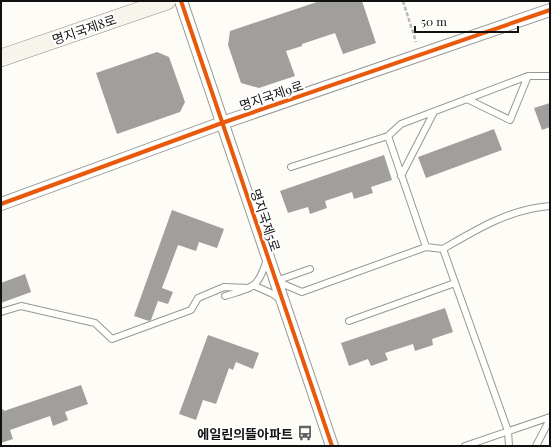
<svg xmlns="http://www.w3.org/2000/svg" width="551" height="447" viewBox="0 0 551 447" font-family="'Playfair Display','Noto Sans KR',serif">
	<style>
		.building { fill: #a19f9c }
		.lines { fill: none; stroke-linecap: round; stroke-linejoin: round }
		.service-casing { stroke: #979795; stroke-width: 8 }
		.minor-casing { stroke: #979795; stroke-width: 14 }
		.secondary-casing { stroke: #8e8d8b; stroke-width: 18 }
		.path { stroke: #b9b9b8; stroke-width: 2.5; stroke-dasharray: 4 2; stroke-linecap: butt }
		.service { stroke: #fffffe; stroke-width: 6 }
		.minor { stroke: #fffffe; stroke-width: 12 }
		.secondary { stroke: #f6f4eb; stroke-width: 17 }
		.cycleway-casing { stroke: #fff; stroke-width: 6 }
		.cycleway { stroke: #e8590c; stroke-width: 4 }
		.labels { text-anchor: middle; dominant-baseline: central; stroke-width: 4; stroke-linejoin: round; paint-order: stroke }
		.street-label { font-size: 13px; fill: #111; stroke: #fff }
		.poi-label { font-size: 13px; font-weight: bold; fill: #111; stroke: #fff; text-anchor: end }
	</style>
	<rect width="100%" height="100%" fill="#fdfcf7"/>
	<path class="building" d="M320,1H362L376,43L343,54L335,33L302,44V46L286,51L295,76L259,88L241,83L228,45L230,31Z
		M157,52L169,57L185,102L180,112L117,134L96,73Z
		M550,103V127L542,130L534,108Z
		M494,129L502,150L426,178L418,157Z
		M384,155L392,180L371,187L373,193L354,199L352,192L325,201L327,208L310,214L308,207L288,213L280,191Z
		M172,210L224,229L217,248L199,242L196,251L178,245L162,288L173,292L168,304L158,301L151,320L149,321L134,316Z
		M25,274L31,292L1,303V283Z
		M445,308L453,332L432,339L433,345L415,351L413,344L385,353L388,360L371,366L368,359L349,366L341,343Z
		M208,335L259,353L253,369L236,362L233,370L229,368L216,404L203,400L196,420L179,414Z
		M81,385L88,404L65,412L68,420L53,426L50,416L10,430L13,439L1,443V410L3,409L4,411Z"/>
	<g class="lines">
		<g class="service-casing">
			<path id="service" d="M467,99L510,120L528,76
				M388,136L426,247
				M291,167L388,136L401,124L528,76H550
				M401,176L434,112
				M443,249C477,229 510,209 550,206
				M276,281L302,292L426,247L443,249L508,431L509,446
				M276,281L310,269
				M255,286L273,294L281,300
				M225,296C253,287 258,289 267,259
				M1,312L21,306L95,323L112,339L191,310L198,298L224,287L249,288
				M349,321L455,283
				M465,446L550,417
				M536,446L550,419"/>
		</g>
		<g class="minor-casing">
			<path id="minor" d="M181,1L332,446
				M1,204L222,123L550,10"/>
		</g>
		<g class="secondary-casing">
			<path id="secondary" d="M1,58L167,1"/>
		</g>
		<path class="path" d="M403,1L416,42"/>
		<use href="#service" class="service"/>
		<use href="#minor" class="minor"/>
		<use href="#secondary" class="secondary"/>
		<g class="cycleway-casing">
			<path id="cycleway" d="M181,1L332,446
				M1,204L222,123L550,10"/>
		</g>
		<use href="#cycleway" class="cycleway"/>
	</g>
	<defs>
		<g id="bus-bare" transform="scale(1.2)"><path d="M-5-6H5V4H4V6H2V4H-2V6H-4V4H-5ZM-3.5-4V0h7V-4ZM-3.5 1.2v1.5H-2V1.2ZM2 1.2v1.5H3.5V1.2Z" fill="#646362" stroke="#fff" stroke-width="2.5" paint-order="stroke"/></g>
	</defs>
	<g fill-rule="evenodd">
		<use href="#bus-bare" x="305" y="433"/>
	</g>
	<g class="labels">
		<g class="street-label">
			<text transform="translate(84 29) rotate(-19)">명지국제8로</text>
			<text transform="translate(271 95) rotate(-19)">명지국제9로</text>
			<text transform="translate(266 220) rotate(71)">명지국제5로</text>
		</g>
		<g class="poi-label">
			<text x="293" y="433">에일린의뜰아파트</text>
		</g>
	</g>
	<rect width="551" height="447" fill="none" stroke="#111111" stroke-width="4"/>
	<path d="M415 26v6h103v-6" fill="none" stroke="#111111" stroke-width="2"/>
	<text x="421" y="26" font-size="12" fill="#111111" stroke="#ffffff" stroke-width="3" paint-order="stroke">50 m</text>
</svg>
